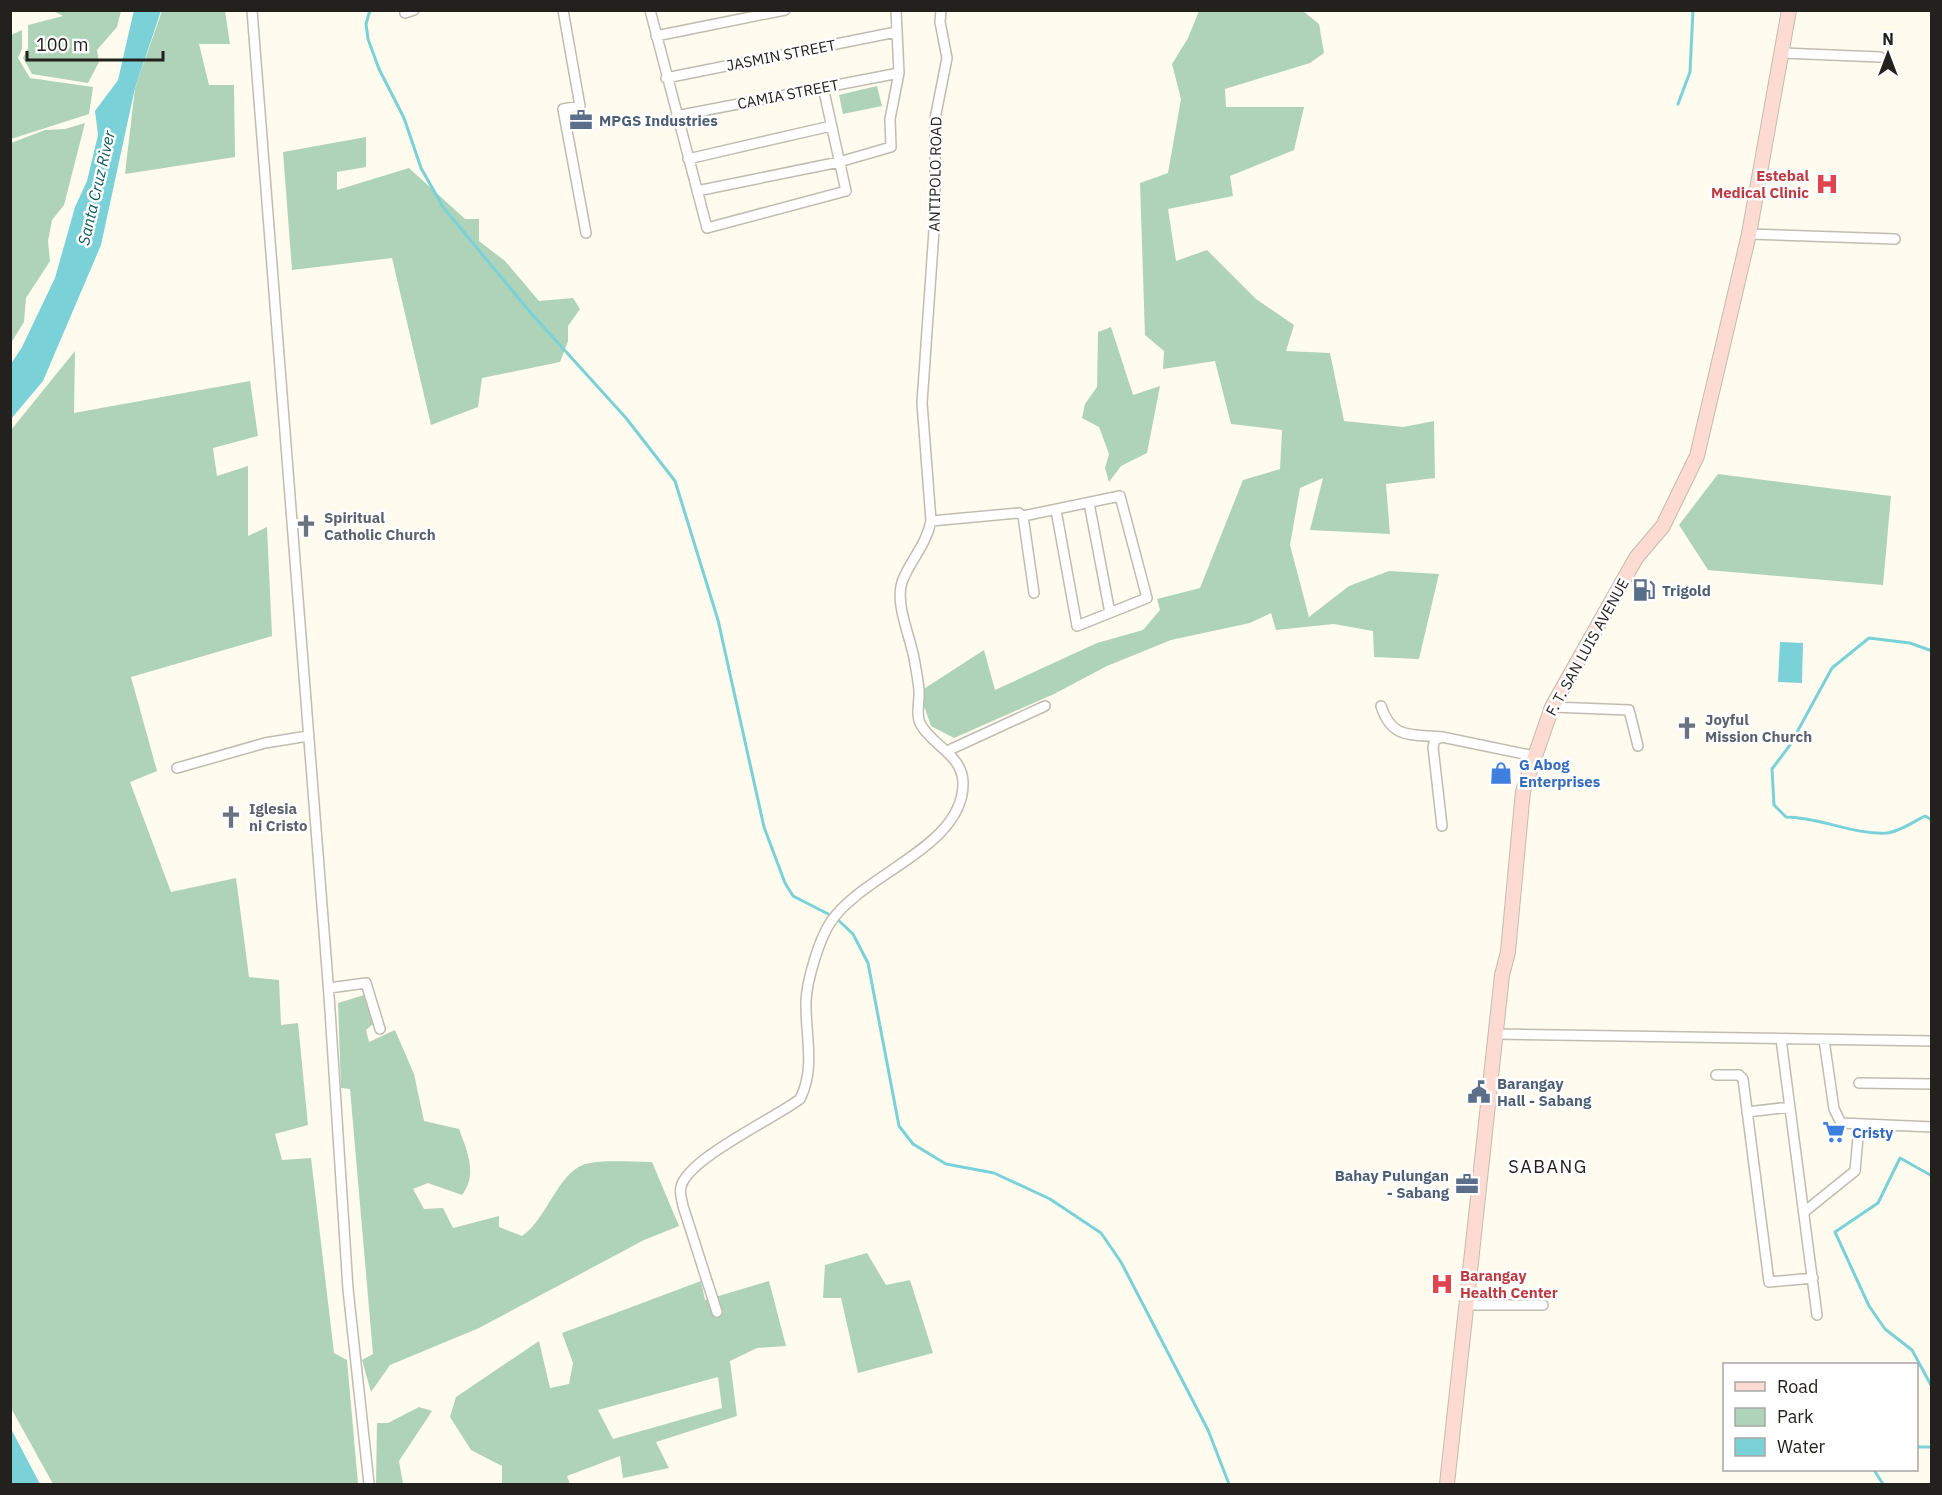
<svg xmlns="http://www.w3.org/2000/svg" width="1942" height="1495" viewBox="0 0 1942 1495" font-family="'IBM Plex Sans',sans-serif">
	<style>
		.green { fill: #aed3b9; fill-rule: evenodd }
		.water { fill: #7bd1d8 }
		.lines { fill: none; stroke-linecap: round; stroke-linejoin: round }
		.stream { stroke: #7bd1d8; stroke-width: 3 }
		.minor-casing { stroke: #c0bcb0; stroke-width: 12 }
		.secondary-casing { stroke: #c0bcb0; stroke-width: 16 }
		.minor { stroke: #fff; stroke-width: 9 }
		.secondary { stroke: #fddbd2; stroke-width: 14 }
		.labels { text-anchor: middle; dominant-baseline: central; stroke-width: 5; stroke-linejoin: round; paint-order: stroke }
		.street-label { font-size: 15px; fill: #23211d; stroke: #fff }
		.service-label { font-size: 15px; font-weight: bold; fill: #4e5e75; stroke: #fff; text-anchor: start }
		.health-label { font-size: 15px; font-weight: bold; fill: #be3a42; stroke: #fff; text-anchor: end }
		.worship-label { font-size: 15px; font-weight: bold; fill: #5b616d; stroke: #fff; text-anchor: start }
		.shop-label { font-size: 15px; font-weight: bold; fill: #366cbe; stroke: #fff; text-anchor: start }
		.water-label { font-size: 16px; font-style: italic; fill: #105b60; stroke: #fff }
		.quarter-label { font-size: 18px; letter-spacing: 1.5px; fill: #23211d; stroke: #fff }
	</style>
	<rect width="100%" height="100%" fill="#fffbee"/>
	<path class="green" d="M53,11H121L117,27L97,50L99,62L88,83L32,74L23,58L28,48V25L63,16Z
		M162,11H225L230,44H199L209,85H234L235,157L125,174L135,88Z
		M1199,11H1303L1319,24L1324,53L1310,63L1225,89L1226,107H1304L1294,150L1230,176L1233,196L1168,209L1176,261L1207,250L1256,299L1294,325L1286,351L1330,353L1344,421L1403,427L1434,421L1435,478L1386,484L1390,534L1310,530L1323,478L1300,488L1290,545L1309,617L1349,586L1389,571L1439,574L1419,659L1374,657L1373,631L1334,624L1276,630L1271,613L1250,623L1171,640L1107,666L1054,694L954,738L931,726L919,692L984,650L995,690L1097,643L1143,630L1160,610L1157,599L1200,588L1243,480L1280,469L1282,430L1231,424L1215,361L1163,369L1164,351L1145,335L1140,183L1168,173L1181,99L1172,64L1188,38Z
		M22,30V49L18,58L30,78L93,87L89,114L11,139V35Z
		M877,86L882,106L843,114L839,95Z
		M85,123L64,205L52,220L48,241L50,261L26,298L24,322L11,343V143L45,130L65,129Z
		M366,137V167L337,172V190L409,168L465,219H479V241L505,261L539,301L573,298L580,309L568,326V341L560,362L482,378L478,407L431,425L392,258L292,270L283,152Z
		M1111,327L1133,395L1160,386L1147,453L1121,466L1109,482L1105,468L1109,454L1099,427L1082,418L1085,404L1097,387L1098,332Z
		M75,351L74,413L250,381L258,436L213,448L217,476L248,466V536L267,527L272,636L131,677L157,771L130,782L171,892L236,878L249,977L279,980L281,1025L298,1023L308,1125L275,1134L282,1160L311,1158L334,1353L347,1360L358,1484H53L11,1408V430Z
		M1718,474L1891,496L1883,585L1708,570L1679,525Z
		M364,995L373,1024L366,1030L369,1042L395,1030L414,1074L424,1121L459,1129C467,1151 478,1174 462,1195L428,1183L413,1189L424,1209L443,1208L453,1228L499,1216V1227L522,1236C548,1219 559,1167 590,1163C610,1160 632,1162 652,1162L679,1226L644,1240L479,1328L390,1365L371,1392L362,1360L373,1354L350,1089L341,1088L338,1003Z
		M867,1253L886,1285L910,1280L933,1353L858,1373L841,1298H823L825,1265Z
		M701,1281L705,1300L769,1281L786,1346L757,1348L730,1361L737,1416L656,1442L669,1468L623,1478L620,1456L567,1476L570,1484H502V1466L471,1450L450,1417L456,1397L539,1341L550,1388L569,1384L573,1363L562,1333ZM718,1377L722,1408L613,1439L598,1410Z
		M419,1407L432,1411L399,1461L403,1484H376L377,1423H388Z"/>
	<path class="water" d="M134,10L161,11L135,88L101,245L43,381L11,419V364L22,347L55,278L75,207L87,181L98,135L95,111L118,80Z
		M1780,642L1803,643L1802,683L1778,682Z
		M10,1427L40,1484H11Z"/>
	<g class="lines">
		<path class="stream" d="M370,10L366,24L368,39L379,69L404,118L421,168L443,207L530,312L626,418L675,481L718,620L764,827L785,883L793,896L836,918L853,934L868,963L899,1126L913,1144L946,1164L994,1173L1050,1199L1101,1233L1121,1262L1208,1430L1229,1484
			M1678,104L1690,72L1693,10
			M1932,651L1910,643L1869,638L1832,668L1790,745L1772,769L1774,805L1786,817C1820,817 1853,835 1887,833C1899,832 1915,821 1925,816L1932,820
			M1932,861V874
			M1932,1176L1900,1158L1878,1203L1835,1232L1869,1306L1885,1329L1912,1350L1932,1387
			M1916,1447H1932
			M1874,1470L1883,1484"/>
		<g class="minor-casing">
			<path id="minor" d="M252,10L329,995L348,1289L369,1484
				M563,10L580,106L563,109L586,233
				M650,10L707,228L846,191L823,87
				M405,13L414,10
				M656,36L785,10
				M1782,53L1880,57
				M666,78L896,32
				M676,116L899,73
				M688,159L831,126
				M697,191L839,162L891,147L890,119L899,73L896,10
				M1749,234L1895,239
				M1089,503L1110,613
				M1023,516L1120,496L1147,598L1077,626L1056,510
				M931,521L1019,513L1023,516L1034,593
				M1381,706C1392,740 1412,734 1442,737
				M1552,707L1629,710L1638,746
				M947,751L1045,706
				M177,768L265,743L308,736
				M1442,826L1433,747L1435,740L1442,737L1534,756
				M329,988L366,983L380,1029
				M1495,1034L1932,1041
				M1781,1039L1817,1315
				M1824,1040L1834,1109L1841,1123L1932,1127
				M1716,1075H1739L1743,1079L1769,1282L1813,1278
				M1859,1083L1932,1084
				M1747,1112L1790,1107
				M1804,1212L1855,1171L1859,1126
				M1465,1305H1543
				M717,1312L683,1206C682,1200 679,1192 681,1187C687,1159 775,1118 800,1099C816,1068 805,1034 806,1001C807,980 819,940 830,923C861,874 965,847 963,782C962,755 933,746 921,725C915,715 920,701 919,690C918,679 916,669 914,658C910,636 895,604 902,582C910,560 926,546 931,521L922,403L935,216V119L947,58L940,22L941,10"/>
		</g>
		<g class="secondary-casing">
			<path id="secondary" d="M1447,1484L1502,975L1508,952L1523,791L1552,707L1636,558L1663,526L1697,456L1749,234L1789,10"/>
		</g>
		<use href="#minor" class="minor"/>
		<use href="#secondary" class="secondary"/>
	</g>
	<defs>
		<g id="office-bare" transform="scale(1.8)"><path d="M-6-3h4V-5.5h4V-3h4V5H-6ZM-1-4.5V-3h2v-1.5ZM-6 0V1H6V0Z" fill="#5c6f8a" stroke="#fff" stroke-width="2.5" paint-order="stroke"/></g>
		<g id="hospital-bare" transform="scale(1.8)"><path d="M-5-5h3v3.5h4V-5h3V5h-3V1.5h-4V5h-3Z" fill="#e0444e" stroke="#fff" stroke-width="2.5" paint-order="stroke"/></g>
		<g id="church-bare" transform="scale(1.8)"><path d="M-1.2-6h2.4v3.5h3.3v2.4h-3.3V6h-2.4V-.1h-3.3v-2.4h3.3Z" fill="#6b7280" stroke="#fff" stroke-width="2.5" paint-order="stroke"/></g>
		<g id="fuel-bare" transform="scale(1.8)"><path d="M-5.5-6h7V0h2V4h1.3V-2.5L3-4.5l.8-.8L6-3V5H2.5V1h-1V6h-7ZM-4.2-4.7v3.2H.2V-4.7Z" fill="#5c6f8a" stroke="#fff" stroke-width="2.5" paint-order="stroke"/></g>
		<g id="shop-bare" transform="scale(1.8)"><path d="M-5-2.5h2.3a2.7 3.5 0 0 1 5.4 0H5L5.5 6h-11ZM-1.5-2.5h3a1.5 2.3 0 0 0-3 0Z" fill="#3f7fe0" stroke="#fff" stroke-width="2.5" paint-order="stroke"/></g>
		<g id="civic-bare" transform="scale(1.8)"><path d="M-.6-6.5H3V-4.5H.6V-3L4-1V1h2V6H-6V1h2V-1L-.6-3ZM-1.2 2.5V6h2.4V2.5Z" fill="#5c6f8a" stroke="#fff" stroke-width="2.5" paint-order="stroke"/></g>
		<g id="supermarket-bare" transform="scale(1.8)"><path d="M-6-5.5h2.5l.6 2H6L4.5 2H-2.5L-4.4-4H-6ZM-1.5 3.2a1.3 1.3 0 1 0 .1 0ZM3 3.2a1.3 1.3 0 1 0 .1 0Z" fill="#3f7fe0" stroke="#fff" stroke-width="2.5" paint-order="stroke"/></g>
	</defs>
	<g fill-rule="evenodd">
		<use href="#office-bare" x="581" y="120"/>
		<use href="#hospital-bare" x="1827" y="184"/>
		<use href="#church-bare" x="306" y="526"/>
		<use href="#fuel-bare" x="1644" y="590"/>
		<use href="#church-bare" x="1687" y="728"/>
		<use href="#shop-bare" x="1501" y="773"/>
		<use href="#church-bare" x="231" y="817"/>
		<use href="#civic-bare" x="1479" y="1092"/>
		<use href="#supermarket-bare" x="1834" y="1132"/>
		<use href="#office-bare" x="1467" y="1184"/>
		<use href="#hospital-bare" x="1442" y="1284"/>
	</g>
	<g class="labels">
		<g class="street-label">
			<text transform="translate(781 55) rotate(-11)">JASMIN STREET</text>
			<text transform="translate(788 94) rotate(-11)">CAMIA STREET</text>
			<text transform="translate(935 174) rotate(-89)">ANTIPOLO ROAD</text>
			<text transform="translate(1587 647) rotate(-61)">F. T. SAN LUIS AVENUE</text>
		</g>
		<g class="service-label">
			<text x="599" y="120">MPGS Industries</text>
			<text x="1662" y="590">Trigold</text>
			<text x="1497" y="1083">Barangay<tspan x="1497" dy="17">Hall - Sabang</tspan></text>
			<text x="1449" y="1175" text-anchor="end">Bahay Pulungan<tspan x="1449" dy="17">- Sabang</tspan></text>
		</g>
		<g class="health-label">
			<text x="1809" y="175">Estebal<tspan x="1809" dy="17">Medical Clinic</tspan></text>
			<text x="1460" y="1275" text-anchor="start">Barangay<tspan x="1460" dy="17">Health Center</tspan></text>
		</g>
		<g class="worship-label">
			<text x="324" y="517">Spiritual<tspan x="324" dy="17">Catholic Church</tspan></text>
			<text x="1705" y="719">Joyful<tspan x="1705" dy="17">Mission Church</tspan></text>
			<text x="249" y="808">Iglesia<tspan x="249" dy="17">ni Cristo</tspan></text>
		</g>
		<g class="shop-label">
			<text x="1519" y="764">G Abog<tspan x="1519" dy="17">Enterprises</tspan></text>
			<text x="1852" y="1132">Cristy</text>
		</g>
		<g class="water-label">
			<text transform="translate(96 188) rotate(-77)">Santa Cruz River</text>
		</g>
		<g class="quarter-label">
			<text x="1548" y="1166">SABANG</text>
		</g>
	</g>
	<rect width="1942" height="1495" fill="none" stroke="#23211d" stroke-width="24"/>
	<rect x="1723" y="1363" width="195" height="108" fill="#ffffff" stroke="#a7a6a5" stroke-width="1.5"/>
	<rect x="1735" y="1382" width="30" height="9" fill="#fddbd2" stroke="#a7a6a5" stroke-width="1.5"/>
	<text x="1777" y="1393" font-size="18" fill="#23211d">Road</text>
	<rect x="1735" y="1408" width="30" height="18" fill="#aed3b9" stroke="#a7a6a5" stroke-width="1.5"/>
	<text x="1777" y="1423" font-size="18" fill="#23211d">Park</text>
	<rect x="1735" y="1438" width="30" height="18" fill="#7bd1d8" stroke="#a7a6a5" stroke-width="1.5"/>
	<text x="1777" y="1453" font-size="18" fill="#23211d">Water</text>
	<g transform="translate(1888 54)" stroke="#ffffff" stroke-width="4.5" paint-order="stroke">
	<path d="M0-4.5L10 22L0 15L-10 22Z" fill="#23211d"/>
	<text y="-9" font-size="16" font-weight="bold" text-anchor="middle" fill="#23211d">N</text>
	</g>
	<path d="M27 51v9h136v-9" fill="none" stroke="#23211d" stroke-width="3"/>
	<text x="36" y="51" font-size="18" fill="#23211d" stroke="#ffffff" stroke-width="4.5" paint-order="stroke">100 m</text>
</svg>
